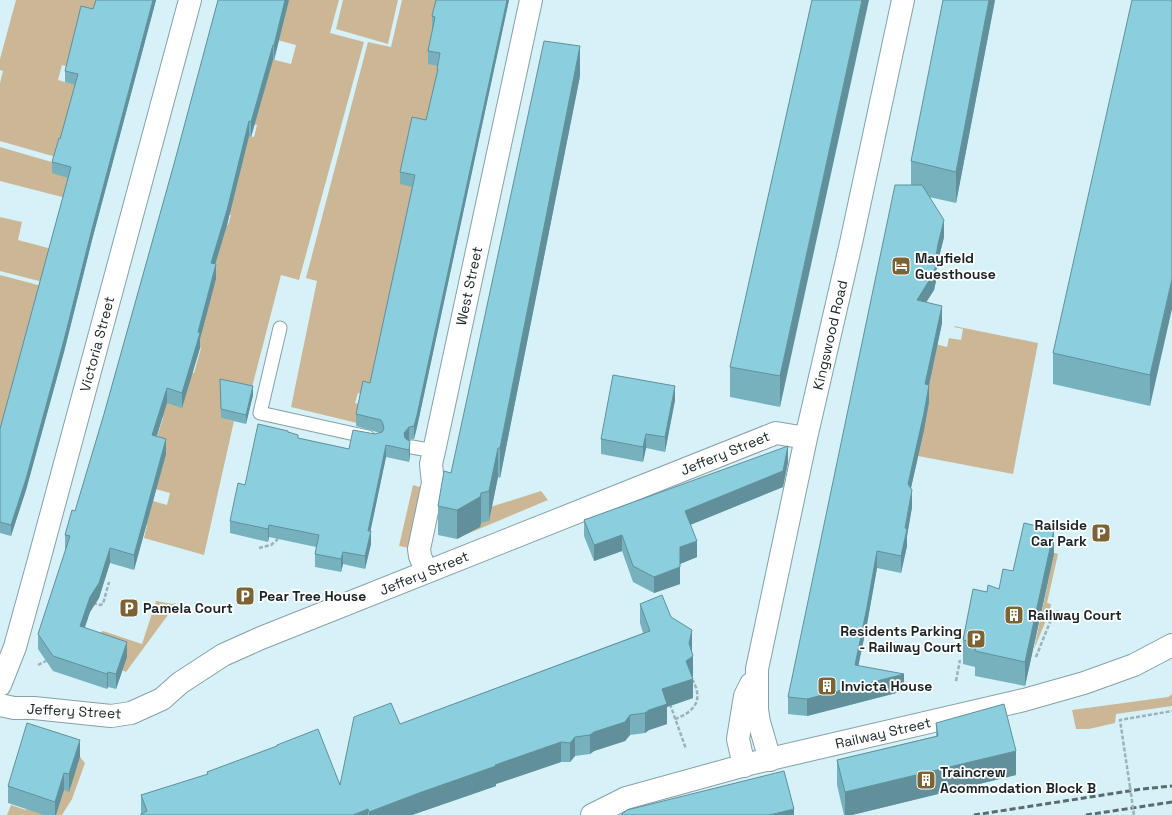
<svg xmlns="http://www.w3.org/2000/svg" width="1172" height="815" viewBox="0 0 1172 815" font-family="'Space Grotesk',sans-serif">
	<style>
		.green { fill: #cbb796 }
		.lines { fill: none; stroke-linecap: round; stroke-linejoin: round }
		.service-casing { stroke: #86a0a6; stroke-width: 15 }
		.minor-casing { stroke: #86a0a6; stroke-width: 24 }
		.tertiary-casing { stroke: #86a0a6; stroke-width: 24 }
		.path { stroke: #9bb2b6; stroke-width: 2.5; stroke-dasharray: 4 2; stroke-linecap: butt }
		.service { stroke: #fff; stroke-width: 13 }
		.minor { stroke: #fff; stroke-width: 22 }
		.tertiary { stroke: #fff; stroke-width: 22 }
		.rail { stroke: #5a6a6e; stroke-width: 3; stroke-dasharray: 6 3; stroke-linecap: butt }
		.path-bridge { stroke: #9bb2b6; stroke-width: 2.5; stroke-dasharray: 4 2; stroke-linecap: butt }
		.wall { fill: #78b1be }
		.shaded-wall { fill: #61909b }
		.building { fill: #8bcedd; stroke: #61909b }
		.labels { text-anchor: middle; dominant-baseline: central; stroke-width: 3.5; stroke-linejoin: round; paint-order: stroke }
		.poi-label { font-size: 14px; font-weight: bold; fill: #1a2527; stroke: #fff; text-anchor: start }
		.street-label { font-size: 14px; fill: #1a2527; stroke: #fff }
	</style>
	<rect width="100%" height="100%" fill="#d6f2f8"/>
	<path class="green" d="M16,0H99L76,69L62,65L58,80L94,90L56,157L0,141V83L3,71L0,70V59Z
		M276,0H339L330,33L364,42L299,280L281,275L250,395L221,418L234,421L204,555L144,538L147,525L120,517L146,499L167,505L170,493L148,487L156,440L163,418L159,416L183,370L194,373L201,348L182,343L212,293L216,280L213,221L228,225L231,215L220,212L240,134L254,137L257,125L228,118L271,59L291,64L296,45L250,33Z
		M343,0H398L388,44L336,29Z
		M402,0H470L448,33L441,66L430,190L385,399L358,393L355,403L368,406L357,423L291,407L317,281L306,278L368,42L391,47Z
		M0,147L55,163L71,178L66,198L0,181Z
		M0,217L22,222L18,240L52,249L43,282L0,271Z
		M0,275L42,286L0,440Z
		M954,326L1038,343L1013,474L918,456L923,430L896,396L935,344L947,347L949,338L961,340L963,329L954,327Z
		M413,485L423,488L410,548L399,546Z
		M541,491L548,500L467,534L470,522L484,509Z
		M1037,548L1058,554L1047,603L1051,604L1050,611L1034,649L1054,554Z
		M156,601L173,604L175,603L176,604L126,672L122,670L127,657L95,636L103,631L142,644Z
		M1172,694V706L1116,714L1115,723L1089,729H1076L1072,710L1168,697Z
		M80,757L85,763L72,799L62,815H56L64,790L69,791Z
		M35,782L44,815H7L11,805L26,810Z"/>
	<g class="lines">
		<g class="service-casing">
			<path id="service" d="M280,328L260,413L368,437
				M412,447L434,451"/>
		</g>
		<g class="minor-casing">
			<path id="minor" d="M426,571L420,556L419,549L433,483L431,464L434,451L531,0
				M0,685L15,647L39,560L190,0
				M0,705L14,708H34L111,716L131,713L162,699L180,683L223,655L261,638L776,433L806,438
				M770,760L759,722L757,710V669L806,438L851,243L903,0
				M744,766L738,739L745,696L751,684"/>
		</g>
		<g class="tertiary-casing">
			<path id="tertiary" d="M592,815L626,798L753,763L1024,700L1084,683L1134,665L1172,645"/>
		</g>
		<path class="path" d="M259,548L271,545L277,540V536
			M93,603L100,605L103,604L109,582
			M1036,657L1052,617L1058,611
			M38,665L46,661
			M956,681L960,660
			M670,704L686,749
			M675,719C686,715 700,707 697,692C697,688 694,684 693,680
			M1130,787L1120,720L1172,711"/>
		<use href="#service" class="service"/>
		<use href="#minor" class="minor"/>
		<use href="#tertiary" class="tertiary"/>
		<path class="rail" d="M974,815L1142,789L1172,786
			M1086,815L1172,802"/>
		<path class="path-bridge" d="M1130,787L1134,815"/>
	</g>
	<path class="wall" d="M96,0H156L92,240L64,352L26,490L11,536L0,533V429L68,178L52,173V162L60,139L75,85L65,82V71L93,9Z
		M218,0H289L274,60H273L251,137L249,136L227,225L215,264L216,279L200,339V348L182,408L167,403L157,436L166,454L134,570L110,563L99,598L90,612L85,627L127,657L116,689L108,687L107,689L53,671L38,649V634L66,550H65V535L75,511L104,414L174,164Z
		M436,0H509L417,427L414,439L409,440L408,441L410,455L409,462L386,457L370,531L371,544L365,569L343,564L341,572L315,567V554L316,547L269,537L268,542L230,533V521L288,432L298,438L349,449L375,434L380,433L356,426V414L370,383L412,187L400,184V172L426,120L437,73L438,66L428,64V51L433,29H432V16Z
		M812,0L780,407L730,397V367Z
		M995,0L956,203L929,197L944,237L938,261L936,272V281L934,290L926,302L942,323L929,385V402L924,430L911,488L912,507L907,536V546L901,573L877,568L867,624L858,666L904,691L807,716L788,714V697L911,185V161Z
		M1172,0L1150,406L1053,384V353Z
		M580,76L500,478L498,477L489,521L481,523L480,527L457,539L438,535V506L451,473Z
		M220,379L253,395L246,424L221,418Z
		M675,400L665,452L646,448L643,462L601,454V439Z
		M788,462L783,487L690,525L697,557L680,564V584L654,593L633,582L622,551L594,561L584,536V520Z
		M1054,554L1025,686L975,676V667L963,664V640L987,592L999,589L1013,571Z
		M640,604L671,617L692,649V652L693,698L667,707V724L649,730L645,733L630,735L625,741L594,751L590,754L575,756L570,762H561L496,784V786L412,815H140L141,814V795L207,775V772L277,746V745L340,785L400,724L643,633L640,623Z
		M936,723L1016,775L852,815H844L837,785V760L936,736Z
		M80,757L69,792L64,790L56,815H44L8,803V786Z"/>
	<path class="shaded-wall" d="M153,0H156L92,240L64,352L26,490L11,536V525L92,229Z
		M285,0H289L274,60V45Z
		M507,0H509L417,427L414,439V426Z
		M862,0H869L780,407V376Z
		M989,0H995L956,203V172Z
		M273,45V60L251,137V122Z
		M580,46V76L500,478V448Z
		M249,121V136L227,225L211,278V263Z
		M944,220V237L938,261L936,272V281L934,290L917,317V300L935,262L938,244Z
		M216,264V279L200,339V348L182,408V393L198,332Z
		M1172,279V309L1150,406V375Z
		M942,306V323L929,385V402L924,430L908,501V484L925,384Z
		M253,386V395L246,424V415Z
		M675,386V400L665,452V437Z
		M167,388V403L152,450V435Z
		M409,427V440L404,445V433Z
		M646,434V448L643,462V447Z
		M166,439V454L134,570V555Z
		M410,442V455L409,462V450Z
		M386,445V457L368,543V531Z
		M788,446V462L783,487L685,527V511Z
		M498,448V477L489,521V491Z
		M912,490V507L907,536V546L901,573V556Z
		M481,493V523L480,527L457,539V510Z
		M269,525V537L268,542V529Z
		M1054,530V554L1025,686V662Z
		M371,531V544L365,569V556Z
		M622,535V551L594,561V545Z
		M697,541V557L680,564V547Z
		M110,548V563L99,598L90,612L80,641V626L90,597Z
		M877,551V568L867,624L855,682V665Z
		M343,552V564L341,572V559Z
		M680,567V584L654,593V577Z
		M692,630V649L690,659L693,656V676L686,681V661L689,643Z
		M127,642V657L116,689V674Z
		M108,672V687L107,689V674Z
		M904,674V691L807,716V699Z
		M693,679V698L667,707V724L649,730L645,733V713L662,689Z
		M630,715V735L625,741L594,751L590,754V735L594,732Z
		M575,737V756L570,762V743Z
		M80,740V757L69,792V774Z
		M561,742V762L496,784V786L412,815H369V812L419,793L495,765Z
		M1016,751V775L852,815H845V792Z
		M64,773V790L56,815H55V802Z
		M368,809V815H353Z
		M794,809V815H769Z"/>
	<path class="building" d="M96,0H153L92,229L64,340L26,479L11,525L0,522V429L71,167L52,162L59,138L60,139L78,74L65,71L81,6L93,9Z
		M218,0H285L274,45H273L251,122L249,121L227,210L211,263L216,264L198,332L200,333L182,393L167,388L152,435L166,439L134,555L110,548L99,583L90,597L80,626L127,642L116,674L108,672L107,674L53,656L38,634L70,536L65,535L72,510L75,511L104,414L174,164Z
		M436,0H507L417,415L414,426L409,427L404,433L405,438L410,442L409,450L386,445L368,531H371L365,556L343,552L341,559L315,554L319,535L269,525L268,529L230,521L238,483L245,485L258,424L288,431V432L298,435V438L349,449L353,430L375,434L382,432L384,429L383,424L381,420L356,414L363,381L370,383L415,175L400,172L412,117L426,120L438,69H437L440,53L428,51L435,17L432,16Z
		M812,0H862L780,376L730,367Z
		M943,0H989L956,172L911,161Z
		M1132,0H1172V279L1150,375L1053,353Z
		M544,41L580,46L500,448H498L489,491L481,493L480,497L457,510L438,506L444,471L451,473Z
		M895,185H922L944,220L938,244L935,262L936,264L934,273L917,300L942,306L925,384L929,385L924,413L908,484L912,490L905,528L907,529L901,556L877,551L867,607L855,665L904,674L807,699L788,697Z
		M613,375L675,386L665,437L646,434L643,447L601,439Z
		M220,379L253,386L246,415L221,409Z
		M788,446L783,471L685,511L697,541L680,547V567L654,577L633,566L622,535L594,545L584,520Z
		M1024,523L1054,530L1025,662L975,651L977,643L963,640L973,589L987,592L988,585L999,589L1003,569L1013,571Z
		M662,595L671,617L692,630L689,643L693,656L686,661L693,679L662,689L667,704L649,710L645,713L630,715L625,722L594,732L590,735L575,737L570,743L561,742L495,765L496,766L419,793L369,812L368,809L353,815H140L147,811L141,795L208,774L207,772L277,746V745L318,729L340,785L354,717L391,703L400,724L650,631L640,604Z
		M1004,704L1016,751L845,792L837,760L938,736L936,723Z
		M27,723L80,740L69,774L64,773L55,802L8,786Z
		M784,771L794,809L769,815H621L627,810Z"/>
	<defs>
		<g id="hotel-square" transform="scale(1)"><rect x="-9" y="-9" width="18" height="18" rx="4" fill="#7c6334" stroke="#fff"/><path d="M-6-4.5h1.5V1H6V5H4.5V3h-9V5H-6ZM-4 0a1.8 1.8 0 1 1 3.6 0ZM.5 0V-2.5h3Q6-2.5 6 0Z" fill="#fff"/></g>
		<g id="parking-square" transform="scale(1)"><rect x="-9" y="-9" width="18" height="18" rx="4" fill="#7c6334" stroke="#fff"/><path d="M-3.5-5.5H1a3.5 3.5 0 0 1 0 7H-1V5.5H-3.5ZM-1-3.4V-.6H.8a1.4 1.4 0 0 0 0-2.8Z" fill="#fff"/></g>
		<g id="building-square" transform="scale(1)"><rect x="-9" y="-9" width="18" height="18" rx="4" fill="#7c6334" stroke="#fff"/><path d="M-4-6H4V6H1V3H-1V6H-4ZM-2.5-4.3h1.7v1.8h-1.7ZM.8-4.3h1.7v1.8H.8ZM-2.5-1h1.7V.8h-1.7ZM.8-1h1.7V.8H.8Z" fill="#fff"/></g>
	</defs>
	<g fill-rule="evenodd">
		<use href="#hotel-square" x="901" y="266"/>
		<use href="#parking-square" x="1101" y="533"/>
		<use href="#parking-square" x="245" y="596"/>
		<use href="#parking-square" x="129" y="608"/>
		<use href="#building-square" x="1014" y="615"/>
		<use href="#parking-square" x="976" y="639"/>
		<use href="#building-square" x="827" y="686"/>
		<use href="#building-square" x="926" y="780"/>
	</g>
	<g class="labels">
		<g class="poi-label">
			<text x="915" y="258">Mayfield<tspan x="915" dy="16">Guesthouse</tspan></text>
			<text x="1087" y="525" text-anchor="end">Railside<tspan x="1087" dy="16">Car Park</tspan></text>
			<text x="259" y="596">Pear Tree House</text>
			<text x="143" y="608">Pamela Court</text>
			<text x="1028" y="615">Railway Court</text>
			<text x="962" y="631" text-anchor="end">Residents Parking<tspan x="962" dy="16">- Railway Court</tspan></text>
			<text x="841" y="686">Invicta House</text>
			<text x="940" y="772">Traincrew<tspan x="940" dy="16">Acommodation Block B</tspan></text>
		</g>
		<g class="street-label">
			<text transform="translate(469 286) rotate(-78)">West Street</text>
			<text transform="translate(830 335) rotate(-77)">Kingswood Road</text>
			<text transform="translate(97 344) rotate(-75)">Victoria Street</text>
			<text transform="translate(725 453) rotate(-22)">Jeffery Street</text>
			<text transform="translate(424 573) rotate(-22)">Jeffery Street</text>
			<text transform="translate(74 711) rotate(3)">Jeffery Street</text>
			<text transform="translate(883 733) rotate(-13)">Railway Street</text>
		</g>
	</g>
</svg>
